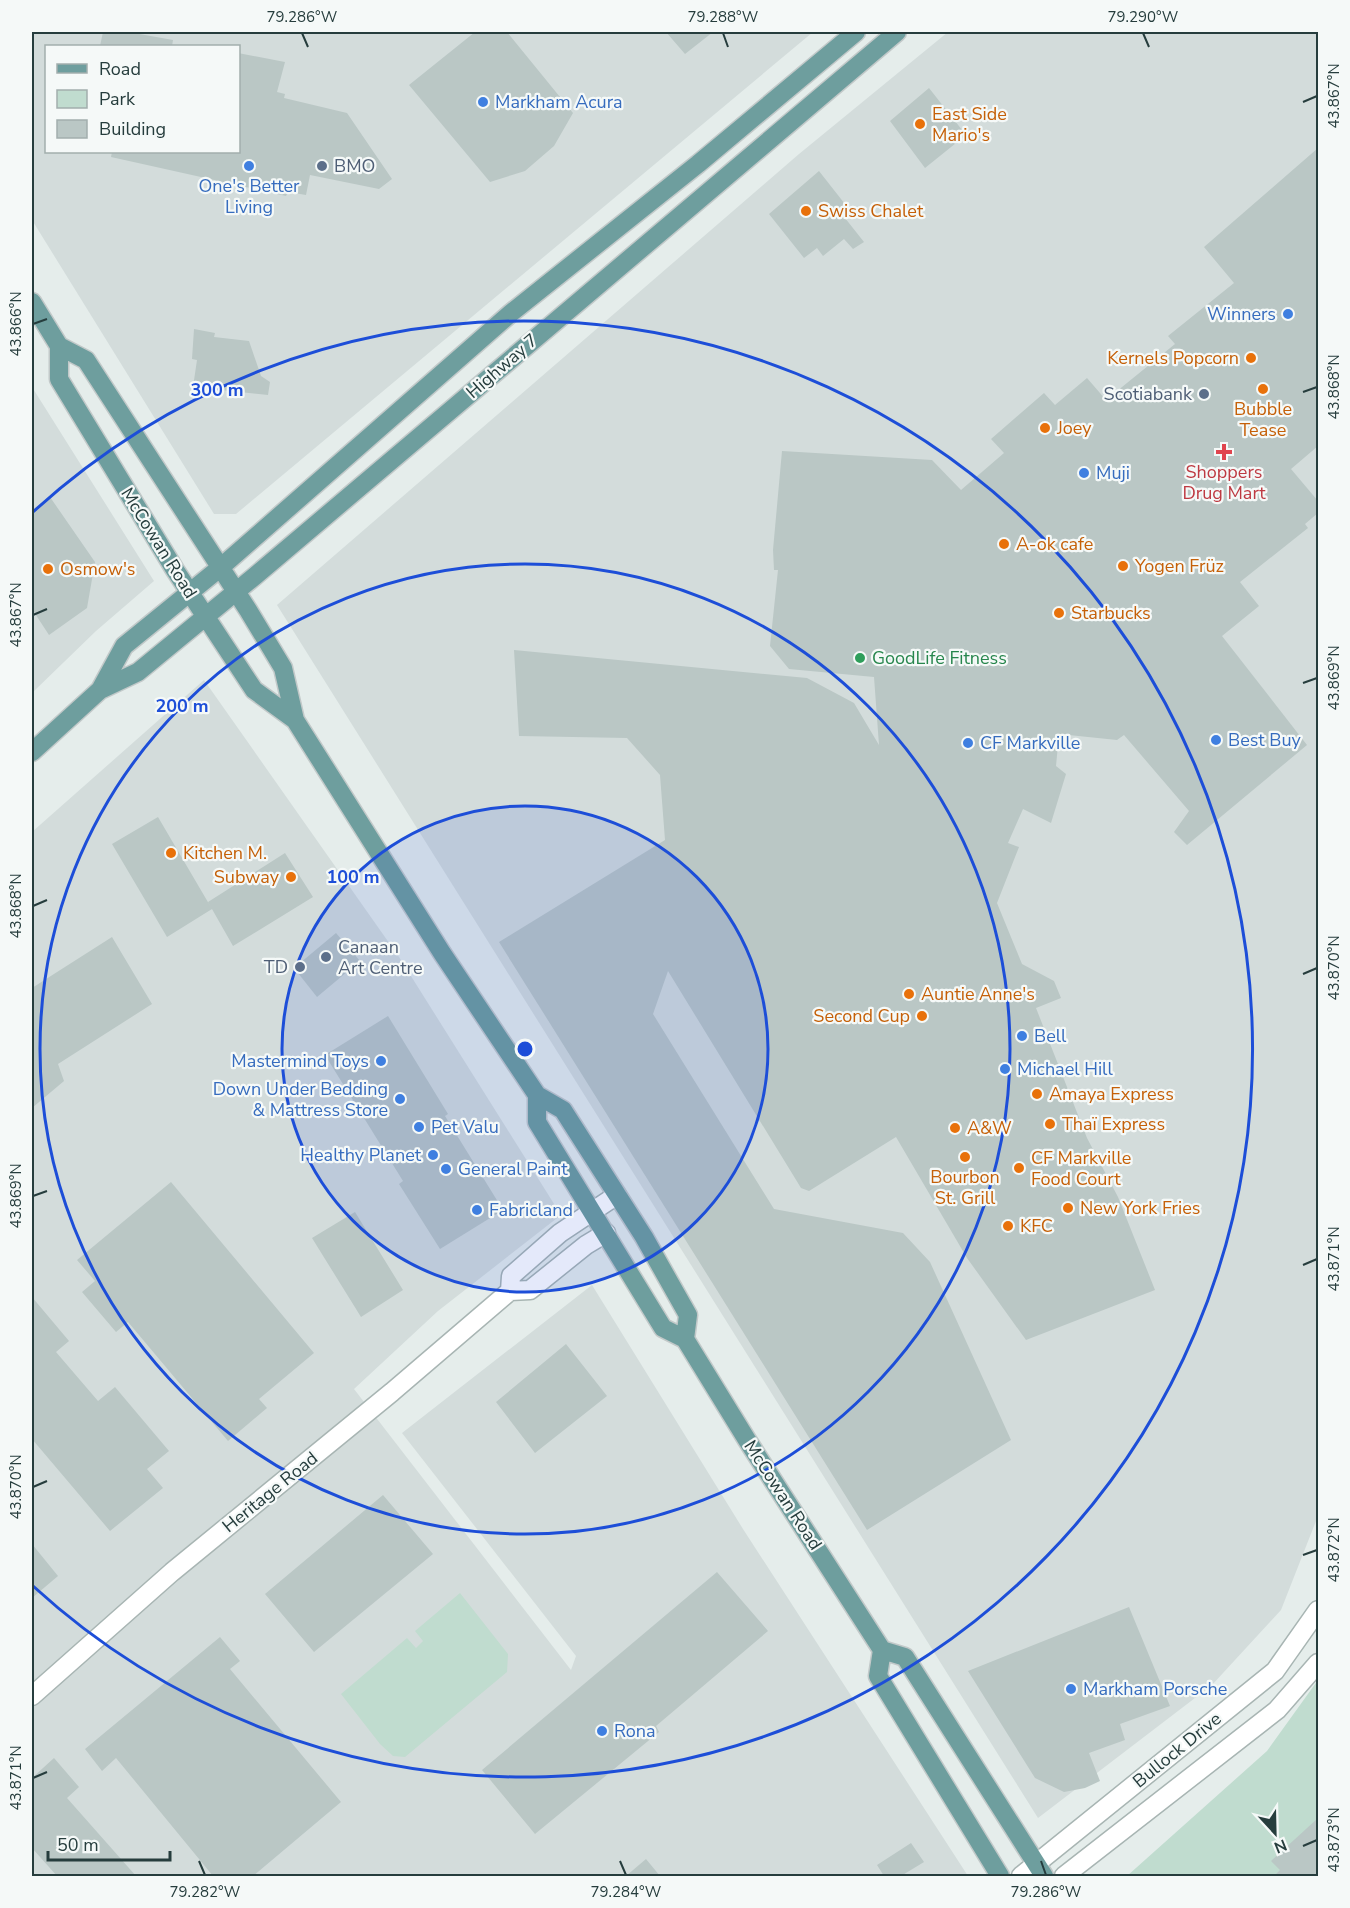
<svg xmlns="http://www.w3.org/2000/svg" width="1350" height="1908" viewBox="0 0 1350 1908" font-family="'Nunito Sans',sans-serif">
	<style>
		.built { fill: #d3dcdb; fill-rule: evenodd }
		.green { fill: #c0dccf }
		.building { fill: #bac7c5 }
		.lines { fill: none; stroke-linecap: round; stroke-linejoin: round }
		.minor-casing { stroke: #a8b5b3; stroke-width: 21 }
		.major-casing { stroke: #c2c9c9; stroke-width: 21 }
		.minor { stroke: #fff; stroke-width: 18 }
		.major { stroke: #6e9e9e; stroke-width: 18 }
		.ticks { fill: none; stroke: #263d3d; stroke-width: 2 }
		.ring { fill: none; stroke: #1d4ed8; stroke-width: 3 }
		.shop-dot { fill: #3f7fe0; stroke: #f5f9f8; stroke-width: 2 }
		.food-dot { fill: #e8710a; stroke: #f5f9f8; stroke-width: 2 }
		.service-dot { fill: #5c6f8a; stroke: #f5f9f8; stroke-width: 2 }
		.health-dot { fill: #e0444e; stroke: #f5f9f8; stroke-width: 2 }
		.leisure-dot { fill: #2e9e5b; stroke: #f5f9f8; stroke-width: 2 }
		.labels { text-anchor: middle; dominant-baseline: central; stroke-width: 4.5; stroke-linejoin: round; paint-order: stroke }
		.shop-label { font-size: 18px; fill: #366cbe; stroke: #f5f9f8; text-anchor: start }
		.food-label { font-size: 18px; fill: #c56008; stroke: #f5f9f8; text-anchor: start }
		.service-label { font-size: 18px; fill: #4e5e75; stroke: #f5f9f8; text-anchor: start }
		.street-label { font-size: 18px; fill: #263d3d; stroke: #f5f9f8 }
		.health-label { font-size: 18px; fill: #be3a42; stroke: #f5f9f8 }
		.leisure-label { font-size: 18px; fill: #27864d; stroke: #f5f9f8; text-anchor: start }
		.centre { fill: #1d4ed8; stroke: #f5f9f8; stroke-width: 3 }
		.ring-label { font-size: 18px; text-anchor: middle; font-weight: bold; fill: #1d4ed8; stroke: #f5f9f8; stroke-width: 4.5; stroke-linejoin: round; paint-order: stroke }
		.neatline { fill: none; stroke: #263d3d; stroke-width: 2 }
		.ticks-label { font-size: 15px; text-anchor: middle; fill: #263d3d }
	</style>
	<rect width="100%" height="100%" fill="#e5edeb"/>
	<path class="built" d="M32,32H813L236,514H214L32,220ZM46,46H238V152H46Z
		M948,32H1318V1488L1316,1521L1281,1610L1212,1685L1038,1818L277,605L799,154Z
		M32,387L154,581L96,631L32,693Z
		M204,680L399,957L561,1215L438,1311L354,1389L571,1670L576,1656L402,1433L592,1285L743,1529L968,1876H32V832Z"/>
	<path class="green" d="M460,1593L508,1654L507,1672L405,1757L393,1756L380,1744L341,1694L407,1638L416,1648L423,1641L415,1631Z
		M1318,1680V1876H1127L1267,1751Z"/>
	<path class="building" d="M103,32H128L173,40L172,46H100Z
		M475,32H507L573,113L554,146L525,171L490,182L409,85Z
		M666,32H713L685,54Z
		M238,53L285,62L277,92L285,94L284,98L347,113L392,179L379,189L310,175L306,195L288,192L286,196L111,157L112,152H238Z
		M929,88L966,135L925,168L890,121Z
		M1318,148V446L1291,469L1318,501V513L1305,524L1308,528L1240,582L1259,606L1222,636L1307,745L1187,845L1174,832L1189,811L1124,735L1117,740L1059,734L1056,766L1066,774L1051,823L1023,809L1008,843L1019,847L997,903L1022,964L1054,981L1061,998L1036,1008L1087,1138L1118,1197L1155,1290L1026,1340L967,1258L896,1137L809,1191L801,1188L668,971L653,1014L774,1209L903,1233L930,1262L1011,1440L867,1530L499,942L665,840L660,775L627,738L519,736L514,650L807,678L854,703L879,745L874,677L789,669L770,646L778,570H774L773,550L782,451L932,460L961,490L1004,453L991,439L1044,393L1055,405L1087,378L1106,400L1175,344L1168,336L1234,283L1204,247Z
		M819,171L852,213L845,218L864,242L853,249L844,239L823,256L817,248L804,258L769,214Z
		M194,329L215,333L214,337L249,341L261,376L270,382L268,395L193,387L197,360L192,359Z
		M50,497L95,562L87,608L49,635L32,609V510Z
		M158,817L212,909L167,937L112,844Z
		M285,853L313,897L233,946L208,902Z
		M336,933L360,961L317,997L294,968Z
		M112,937L152,1004L58,1064L64,1081L32,1108V988Z
		M388,1016L448,1114L445,1116L503,1210L440,1249L399,1184L403,1181L325,1055Z
		M171,1182L314,1353L259,1399L267,1408L228,1441L128,1322L116,1332L82,1292L95,1281L77,1260Z
		M355,1212L403,1290L361,1317L312,1238Z
		M32,1297L69,1341L56,1352L98,1401L115,1387L169,1451L147,1469L163,1488L110,1531L32,1439Z
		M566,1344L607,1396L535,1453L496,1402Z
		M383,1495L433,1554L314,1652L265,1594Z
		M32,1544L58,1576L32,1598Z
		M717,1572L768,1631L656,1726L659,1732L535,1834L482,1770Z
		M1129,1607L1170,1706L1120,1724L1125,1740L1089,1753L1100,1781L1085,1788L1064,1792L1035,1778L968,1671Z
		M220,1637L240,1661L230,1669L341,1802L253,1876H213L116,1758L102,1771L85,1749Z
		M54,1758L79,1787L67,1798L136,1876H57L32,1848V1778Z
		M1318,1818V1876H1274L1280,1870L1271,1861Z
		M911,1843L924,1862L901,1876H884L877,1865Z
		M646,1859L660,1876H626Z"/>
	<g class="lines">
		<g class="minor-casing">
			<path id="minor" d="M510,1291L511,1276L560,1233L617,1195
				M32,1696L172,1572L392,1392L510,1291L530,1290L586,1245L606,1233
				M1021,1876L1275,1671L1318,1610
				M1064,1876L1277,1710L1318,1663"/>
		</g>
		<g class="major-casing">
			<path id="major" d="M32,302L59,346L86,360L248,610L283,668L295,720L442,953L537,1095L563,1110L644,1237L688,1315L685,1339
				M59,346V379L175,570L254,690L295,720
				M100,690L124,646L221,567L511,313L698,164L856,32
				M32,752L100,690L138,672L255,576L897,32
				M537,1095V1122L663,1328L685,1339L747,1440L882,1650L905,1657L1044,1876
				M882,1650L878,1676L1000,1876"/>
		</g>
		<use href="#minor" class="minor"/>
		<use href="#major" class="major"/>
	</g>
	<path class="ticks" d="M302,33L308,47M723,33L728,47M1143,33L1149,47M1303,102L1317,96M33,324L47,319M1303,392L1317,387M33,615L47,609M1303,683L1317,678M33,906L47,900M1303,974L1317,968M33,1196L47,1191M1303,1265L1317,1259M33,1487L47,1481M1303,1555L1317,1550M33,1778L47,1772M1303,1846L1317,1840M199,1861L205,1875M620,1861L626,1875M1041,1861L1046,1875"/>
	<circle cx="525" cy="1049" r="243" fill="#1d4ed8" fill-opacity=".12"/>
	<g class="ring">
		<circle cx="525" cy="1049" r="243"/>
		<circle cx="525" cy="1049" r="485"/>
		<path d="M33 512A728 728 0 1 1 33 1586"/>
	</g>
	<g class="shop-dot">
		<circle cx="483" cy="102" r="6"/>
		<circle cx="249" cy="166" r="6"/>
		<circle cx="1288" cy="314" r="6"/>
		<circle cx="1084" cy="473" r="6"/>
		<circle cx="1216" cy="740" r="6"/>
		<circle cx="968" cy="743" r="6"/>
		<circle cx="1022" cy="1036" r="6"/>
		<circle cx="381" cy="1061" r="6"/>
		<circle cx="1005" cy="1069" r="6"/>
		<circle cx="400" cy="1099" r="6"/>
		<circle cx="419" cy="1127" r="6"/>
		<circle cx="433" cy="1155" r="6"/>
		<circle cx="446" cy="1169" r="6"/>
		<circle cx="477" cy="1210" r="6"/>
		<circle cx="1071" cy="1689" r="6"/>
		<circle cx="602" cy="1731" r="6"/>
	</g>
	<g class="food-dot">
		<circle cx="920" cy="124" r="6"/>
		<circle cx="806" cy="211" r="6"/>
		<circle cx="1251" cy="358" r="6"/>
		<circle cx="1263" cy="389" r="6"/>
		<circle cx="1045" cy="428" r="6"/>
		<circle cx="1004" cy="544" r="6"/>
		<circle cx="1123" cy="566" r="6"/>
		<circle cx="48" cy="569" r="6"/>
		<circle cx="1059" cy="613" r="6"/>
		<circle cx="171" cy="853" r="6"/>
		<circle cx="291" cy="877" r="6"/>
		<circle cx="909" cy="994" r="6"/>
		<circle cx="922" cy="1016" r="6"/>
		<circle cx="1037" cy="1094" r="6"/>
		<circle cx="1050" cy="1124" r="6"/>
		<circle cx="955" cy="1128" r="6"/>
		<circle cx="965" cy="1157" r="6"/>
		<circle cx="1019" cy="1168" r="6"/>
		<circle cx="1068" cy="1208" r="6"/>
		<circle cx="1008" cy="1226" r="6"/>
	</g>
	<g class="service-dot">
		<circle cx="322" cy="166" r="6"/>
		<circle cx="1204" cy="394" r="6"/>
		<circle cx="326" cy="957" r="6"/>
		<circle cx="300" cy="967" r="6"/>
	</g>
	<path class="health-dot" d="M1221 443h6v6h6v6h-6v6h-6v-6h-6v-6h6z"/>
	<circle class="leisure-dot" cx="860" cy="658" r="6"/>
	<g class="labels">
		<g class="shop-label">
			<text x="495" y="102">Markham Acura</text>
			<text x="249" y="186" text-anchor="middle">One's Better<tspan x="249" dy="21">Living</tspan></text>
			<text x="1276" y="314" text-anchor="end">Winners</text>
			<text x="1096" y="473">Muji</text>
			<text x="1228" y="740">Best Buy</text>
			<text x="980" y="743">CF Markville</text>
			<text x="1034" y="1036">Bell</text>
			<text x="369" y="1061" text-anchor="end">Mastermind Toys</text>
			<text x="1017" y="1069">Michael Hill</text>
			<text x="388" y="1089" text-anchor="end">Down Under Bedding<tspan x="388" dy="21">&amp; Mattress Store</tspan></text>
			<text x="431" y="1127">Pet Valu</text>
			<text x="421" y="1155" text-anchor="end">Healthy Planet</text>
			<text x="458" y="1169">General Paint</text>
			<text x="489" y="1210">Fabricland</text>
			<text x="1083" y="1689">Markham Porsche</text>
			<text x="614" y="1731">Rona</text>
		</g>
		<g class="food-label">
			<text x="932" y="114">East Side<tspan x="932" dy="21">Mario's</tspan></text>
			<text x="818" y="211">Swiss Chalet</text>
			<text x="1239" y="358" text-anchor="end">Kernels Popcorn</text>
			<text x="1263" y="409" text-anchor="middle">Bubble<tspan x="1263" dy="21">Tease</tspan></text>
			<text x="1057" y="428">Joey</text>
			<text x="1016" y="544">A-ok cafe</text>
			<text x="1135" y="566">Yogen Früz</text>
			<text x="60" y="569">Osmow's</text>
			<text x="1071" y="613">Starbucks</text>
			<text x="183" y="853">Kitchen M.</text>
			<text x="279" y="877" text-anchor="end">Subway</text>
			<text x="921" y="994">Auntie Anne's</text>
			<text x="910" y="1016" text-anchor="end">Second Cup</text>
			<text x="1049" y="1094">Amaya Express</text>
			<text x="1062" y="1124">Thaï Express</text>
			<text x="967" y="1128">A&amp;W</text>
			<text x="1031" y="1158">CF Markville<tspan x="1031" dy="21">Food Court</tspan></text>
			<text x="965" y="1177" text-anchor="middle">Bourbon<tspan x="965" dy="21">St. Grill</tspan></text>
			<text x="1080" y="1208">New York Fries</text>
			<text x="1020" y="1226">KFC</text>
		</g>
		<g class="service-label">
			<text x="334" y="166">BMO</text>
			<text x="1192" y="394" text-anchor="end">Scotiabank</text>
			<text x="338" y="947">Canaan<tspan x="338" dy="21">Art Centre</tspan></text>
			<text x="288" y="967" text-anchor="end">TD</text>
		</g>
		<g class="street-label">
			<text transform="translate(502 366) rotate(-41)">Highway 7</text>
			<text transform="translate(159 543) rotate(58)">McCowan Road</text>
			<text transform="translate(270 1492) rotate(-39)">Heritage Road</text>
			<text transform="translate(783 1495) rotate(57)">McCowan Road</text>
			<text transform="translate(1177 1750) rotate(-39)">Bullock Drive</text>
		</g>
		<g class="health-label">
			<text x="1224" y="472">Shoppers<tspan x="1224" dy="21">Drug Mart</tspan></text>
		</g>
		<g class="leisure-label">
			<text x="872" y="658">GoodLife Fitness</text>
		</g>
	</g>
	<circle cx="525" cy="1049" r="9" class="centre"/>
	<g class="ring-label">
		<text x="217" y="396">300 m</text>
		<text x="182" y="712">200 m</text>
		<text x="353" y="883">100 m</text>
	</g>
	<rect width="1350" height="1908" fill="none" stroke="#f5f9f8" stroke-width="66"/>
	<rect x="45" y="45" width="195" height="108" fill="#f5f9f8" stroke="#a2aead" stroke-width="1.5"/>
	<rect x="57" y="64" width="30" height="9" fill="#6e9e9e" stroke="#a2aead" stroke-width="1.5"/>
	<text x="99" y="75" font-size="18" fill="#263d3d">Road</text>
	<rect x="57" y="90" width="30" height="18" fill="#c0dccf" stroke="#a2aead" stroke-width="1.5"/>
	<text x="99" y="105" font-size="18" fill="#263d3d">Park</text>
	<rect x="57" y="120" width="30" height="18" fill="#bac7c5" stroke="#a2aead" stroke-width="1.5"/>
	<text x="99" y="135" font-size="18" fill="#263d3d">Building</text>
	<g transform="translate(1275 1833) rotate(158)" stroke="#f5f9f8" stroke-width="4.5" paint-order="stroke">
	<path d="M0-4.5L10 22L0 15L-10 22Z" fill="#263d3d"/>
	<text y="-9" font-size="16" font-weight="bold" text-anchor="middle" fill="#263d3d">N</text>
	</g>
	<path d="M48 1851v9h122v-9" fill="none" stroke="#263d3d" stroke-width="3"/>
	<text x="57" y="1851" font-size="18" fill="#263d3d" stroke="#f5f9f8" stroke-width="4.5" paint-order="stroke">50 m</text>
	<rect x="33" y="33" width="1284" height="1842" class="neatline"/>
	<g class="ticks-label">
		<text x="302" y="22">79.286°W</text>
		<text x="723" y="22">79.288°W</text>
		<text x="1143" y="22">79.290°W</text>
		<text transform="translate(1334 96) rotate(-90)" y="5">43.867°N</text>
		<text transform="translate(16 324) rotate(-90)" y="5">43.866°N</text>
		<text transform="translate(1334 387) rotate(-90)" y="5">43.868°N</text>
		<text transform="translate(16 615) rotate(-90)" y="5">43.867°N</text>
		<text transform="translate(1334 678) rotate(-90)" y="5">43.869°N</text>
		<text transform="translate(16 906) rotate(-90)" y="5">43.868°N</text>
		<text transform="translate(1334 968) rotate(-90)" y="5">43.870°N</text>
		<text transform="translate(16 1196) rotate(-90)" y="5">43.869°N</text>
		<text transform="translate(1334 1259) rotate(-90)" y="5">43.871°N</text>
		<text transform="translate(16 1487) rotate(-90)" y="5">43.870°N</text>
		<text transform="translate(1334 1550) rotate(-90)" y="5">43.872°N</text>
		<text transform="translate(16 1778) rotate(-90)" y="5">43.871°N</text>
		<text transform="translate(1334 1840) rotate(-90)" y="5">43.873°N</text>
		<text x="205" y="1897">79.282°W</text>
		<text x="626" y="1897">79.284°W</text>
		<text x="1046" y="1897">79.286°W</text>
	</g>
</svg>
